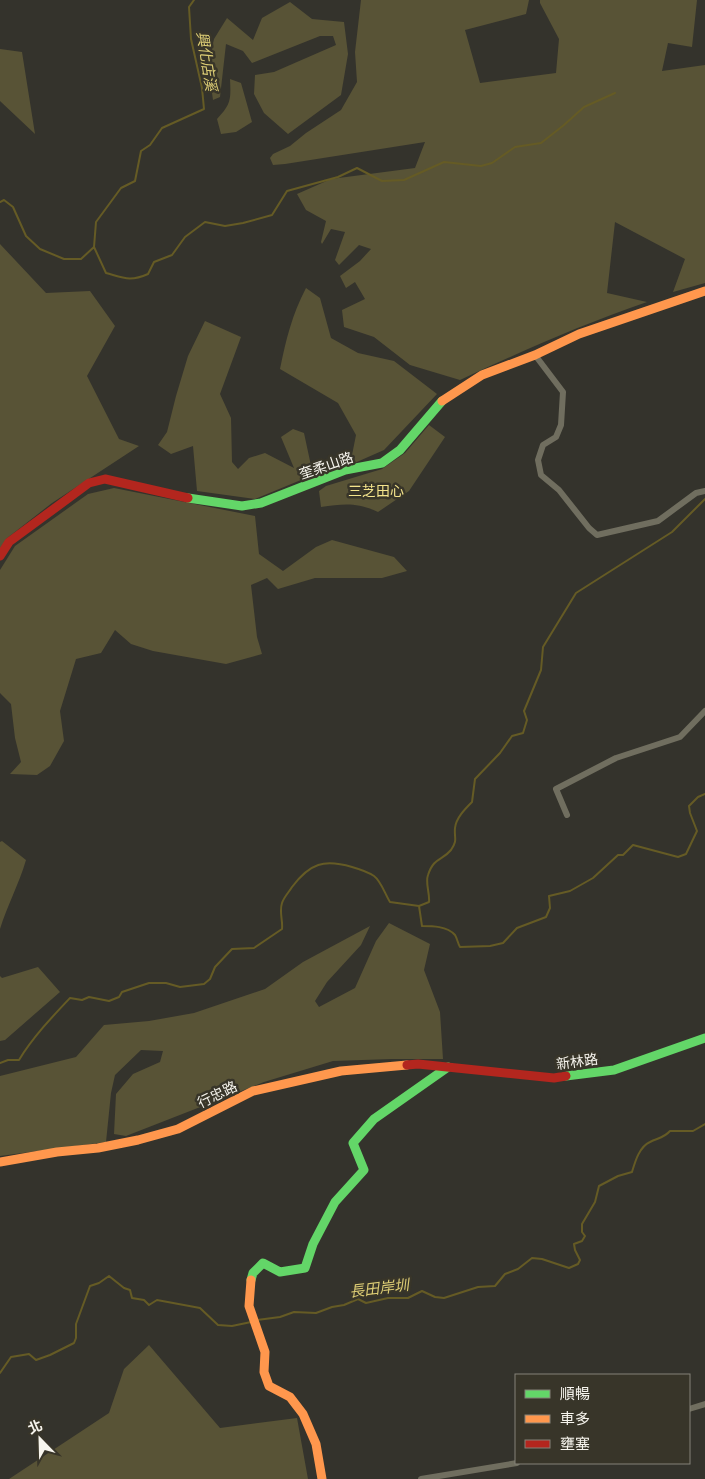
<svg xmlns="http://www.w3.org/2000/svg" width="705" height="1479" viewBox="0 0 705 1479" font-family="Manrope,'Noto Sans TC',sans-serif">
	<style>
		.green { fill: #585336 }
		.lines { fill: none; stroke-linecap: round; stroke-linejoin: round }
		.stream { stroke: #655b25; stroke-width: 2 }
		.street { stroke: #706e5f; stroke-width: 6 }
		.fast { stroke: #63d668; stroke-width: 9 }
		.slow { stroke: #ff974d; stroke-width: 9 }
		.jam { stroke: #b3261e; stroke-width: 9 }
		.labels { text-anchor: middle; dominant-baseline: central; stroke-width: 5; stroke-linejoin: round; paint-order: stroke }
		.street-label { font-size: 14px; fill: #f7f5ee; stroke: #383529 }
		.park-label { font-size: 14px; fill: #f4e48c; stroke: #383529 }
		.water-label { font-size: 15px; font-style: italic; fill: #ddcd75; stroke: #383529 }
	</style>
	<rect width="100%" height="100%" fill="#34332c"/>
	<path class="green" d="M361,0H529L526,14L465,30L480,83L556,73L559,39L540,3V0H697L692,47L668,43L662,71L705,65V283L673,292L685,259L615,222L607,293L647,302C583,324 522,351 460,380L410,365L374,337L344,327L342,310L365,299L355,282L346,288L340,276L360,261L371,249L359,245L339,265L335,260L345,232L331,229L322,244L321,242L326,221L306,210L297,194L331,179L415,168L425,142L285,164L273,165L270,158L273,154L290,146L306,133L341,110L357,82L355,52Z
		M290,2L312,19L344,22L348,54L341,95L288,134L264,113L254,94L255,75L274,72L336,45L333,36H320L252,63L243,51L226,44L220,97L213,100L208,65L214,39L227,18L253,40L262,18Z
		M0,49L22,52L35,134L0,101Z
		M230,79L241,83L252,122L236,132L221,134L217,119C231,104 231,100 230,79Z
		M0,244L46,293L90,291L115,326L87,376L119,439L139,446L52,503L6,539L0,550Z
		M306,288L320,298L331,338L358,353L394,361L437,394L384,450L350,465L356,435L338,403L280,369C286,339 292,315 306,288Z
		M205,321L241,337L220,394L231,418L232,462L238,469L249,458L265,453L294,468L281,437L293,429L304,433L313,475L255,499L197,491L193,446L171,454L158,445L167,432L176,396L188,356Z
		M429,425L445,437L409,491L378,512C357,502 343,504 321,507L319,491L326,486L382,469L405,453Z
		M114,488L255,516L259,554L283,571L316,547L332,540L394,557L407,571L382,578H315L278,589L267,578L251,585L257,637L262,654L226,664L153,651L131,644L115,630L101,653L76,659L60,711L64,741L50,766L37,775L10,774L21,762L15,738L11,704L0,693V570L15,546L88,494Z
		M2,841L26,860C19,884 7,906 0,929V842Z
		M389,923L430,944L424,970L440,1012L443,1059H392L333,1061L264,1082L126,1136L114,1134L116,1094L133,1074L160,1062L163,1051L141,1050L115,1075L111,1093L106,1142L0,1156V1076L76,1057L104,1025L149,1021L194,1013L265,989L303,962L370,926L361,945L327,982L315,1001L319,1007L355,988L376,941Z
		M38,967L60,992L5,1040L0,1041V976L2,978Z
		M149,1345L220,1428L297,1418L308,1479H9L109,1413L124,1369Z"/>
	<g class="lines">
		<path class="stream" d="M0,202L4,200L13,207L26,236L40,249L64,259H81L94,247L96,222L121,188L135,181L141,151L150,145L162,128L204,109L202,88L191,39L189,7L194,0
			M94,247L106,273C124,278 130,282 148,274L154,262L172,255L185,237L205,222L225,226L243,223L272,215L287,191L338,177L357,168L382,181L404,180L444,162L481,166L492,163L515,147L541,143L564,125L584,107L615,93
			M419,906L429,902C430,893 425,883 428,875C434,857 442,861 451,850C458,840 454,838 455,828C456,818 465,809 472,802L475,779L500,753L512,736L523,733L527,720L524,711L541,670L543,647L576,593L672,532L705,499
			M0,1063L8,1060H19C33,1037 52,1017 70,998L82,1000L89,997L109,1001L119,997L122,992L149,983H166L180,987L204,984L210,979L215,967L232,949L254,948L282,929C283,920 279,912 282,903C284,897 289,892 292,887C310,863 324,859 352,867C359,869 368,872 374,876C381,881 385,894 390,902L419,906L422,926C432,926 447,926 455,935C457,938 458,944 460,947L490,946L503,943L517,928L546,917L550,908L549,896L570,891L593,878L618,855H623L633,845L678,857L686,854L697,831L690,813L689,806L698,797L705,794
			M257,1320L280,1317L294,1312L316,1313L332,1307L344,1305L358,1299L366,1303L388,1298H408L422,1291L435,1297L444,1298L478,1287L495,1286L505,1274L518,1269L532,1258L542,1259L569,1268L578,1264L580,1260L575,1250L574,1244L582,1241L585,1236L582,1232V1224L595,1202L599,1186L618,1176L632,1172C635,1162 639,1147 650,1142C658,1138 664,1138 670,1131H693L705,1124
			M0,1373L11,1357L29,1354L36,1360L50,1355L74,1343L76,1338V1324L90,1286L99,1283L109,1276L124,1288L130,1290L132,1298L144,1300L149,1305L157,1300L200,1308L218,1325L232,1326L251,1322"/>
		<path class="street" d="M535,355L563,392L561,425L556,437L543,445L538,460L541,475L559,490L589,528L597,535L658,521L696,493L705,491
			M567,815L556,789L616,758L680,737L705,711
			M689,1409L705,1404
			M421,1479L517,1463"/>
		<path class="fast" d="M188,498L242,506L261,503L345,470L382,463L400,450L442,401
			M566,1076L614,1070L705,1038
			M251,1280L253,1273L263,1263L280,1272L305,1268L313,1244L335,1202L364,1170L353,1143L374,1119L448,1067"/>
		<path class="slow" d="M442,401L482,375L535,355L579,334L705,291
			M0,1162L57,1152L98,1148L138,1140L178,1129L253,1091L341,1071L407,1065
			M251,1280L249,1306L265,1352L264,1372L269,1386L290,1397L303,1414L316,1444L322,1479"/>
		<path class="jam" d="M0,556L9,542L89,483L105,479L188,498
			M407,1065L418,1064L554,1078L566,1076"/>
	</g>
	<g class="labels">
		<g class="street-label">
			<text transform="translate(326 465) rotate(-19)">奎柔山路</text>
			<text transform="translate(577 1061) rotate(-8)">新林路</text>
			<text transform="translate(217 1094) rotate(-26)">行忠路</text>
		</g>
		<g class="park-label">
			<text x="376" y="490">三芝田心</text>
		</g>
		<g class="water-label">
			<text transform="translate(207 61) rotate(81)">興化店溪</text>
			<text transform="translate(379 1288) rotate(-7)">長田岸圳</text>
		</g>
	</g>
	<rect x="515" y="1374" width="175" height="90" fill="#383529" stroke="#848278"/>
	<rect x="525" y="1390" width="25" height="8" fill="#63d668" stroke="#848278"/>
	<text x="560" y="1399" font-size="15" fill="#f7f5ee">順暢</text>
	<rect x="525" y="1415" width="25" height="8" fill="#ff974d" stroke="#848278"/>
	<text x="560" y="1424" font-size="15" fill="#f7f5ee">車多</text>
	<rect x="525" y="1440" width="25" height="8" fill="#b3261e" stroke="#848278"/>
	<text x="560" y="1449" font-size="15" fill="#f7f5ee">壅塞</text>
	<g transform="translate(40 1439) rotate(337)" stroke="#383529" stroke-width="4" paint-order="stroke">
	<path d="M0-4L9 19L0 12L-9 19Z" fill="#f7f5ee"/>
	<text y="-8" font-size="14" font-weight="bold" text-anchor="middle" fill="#f7f5ee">北</text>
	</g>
</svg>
